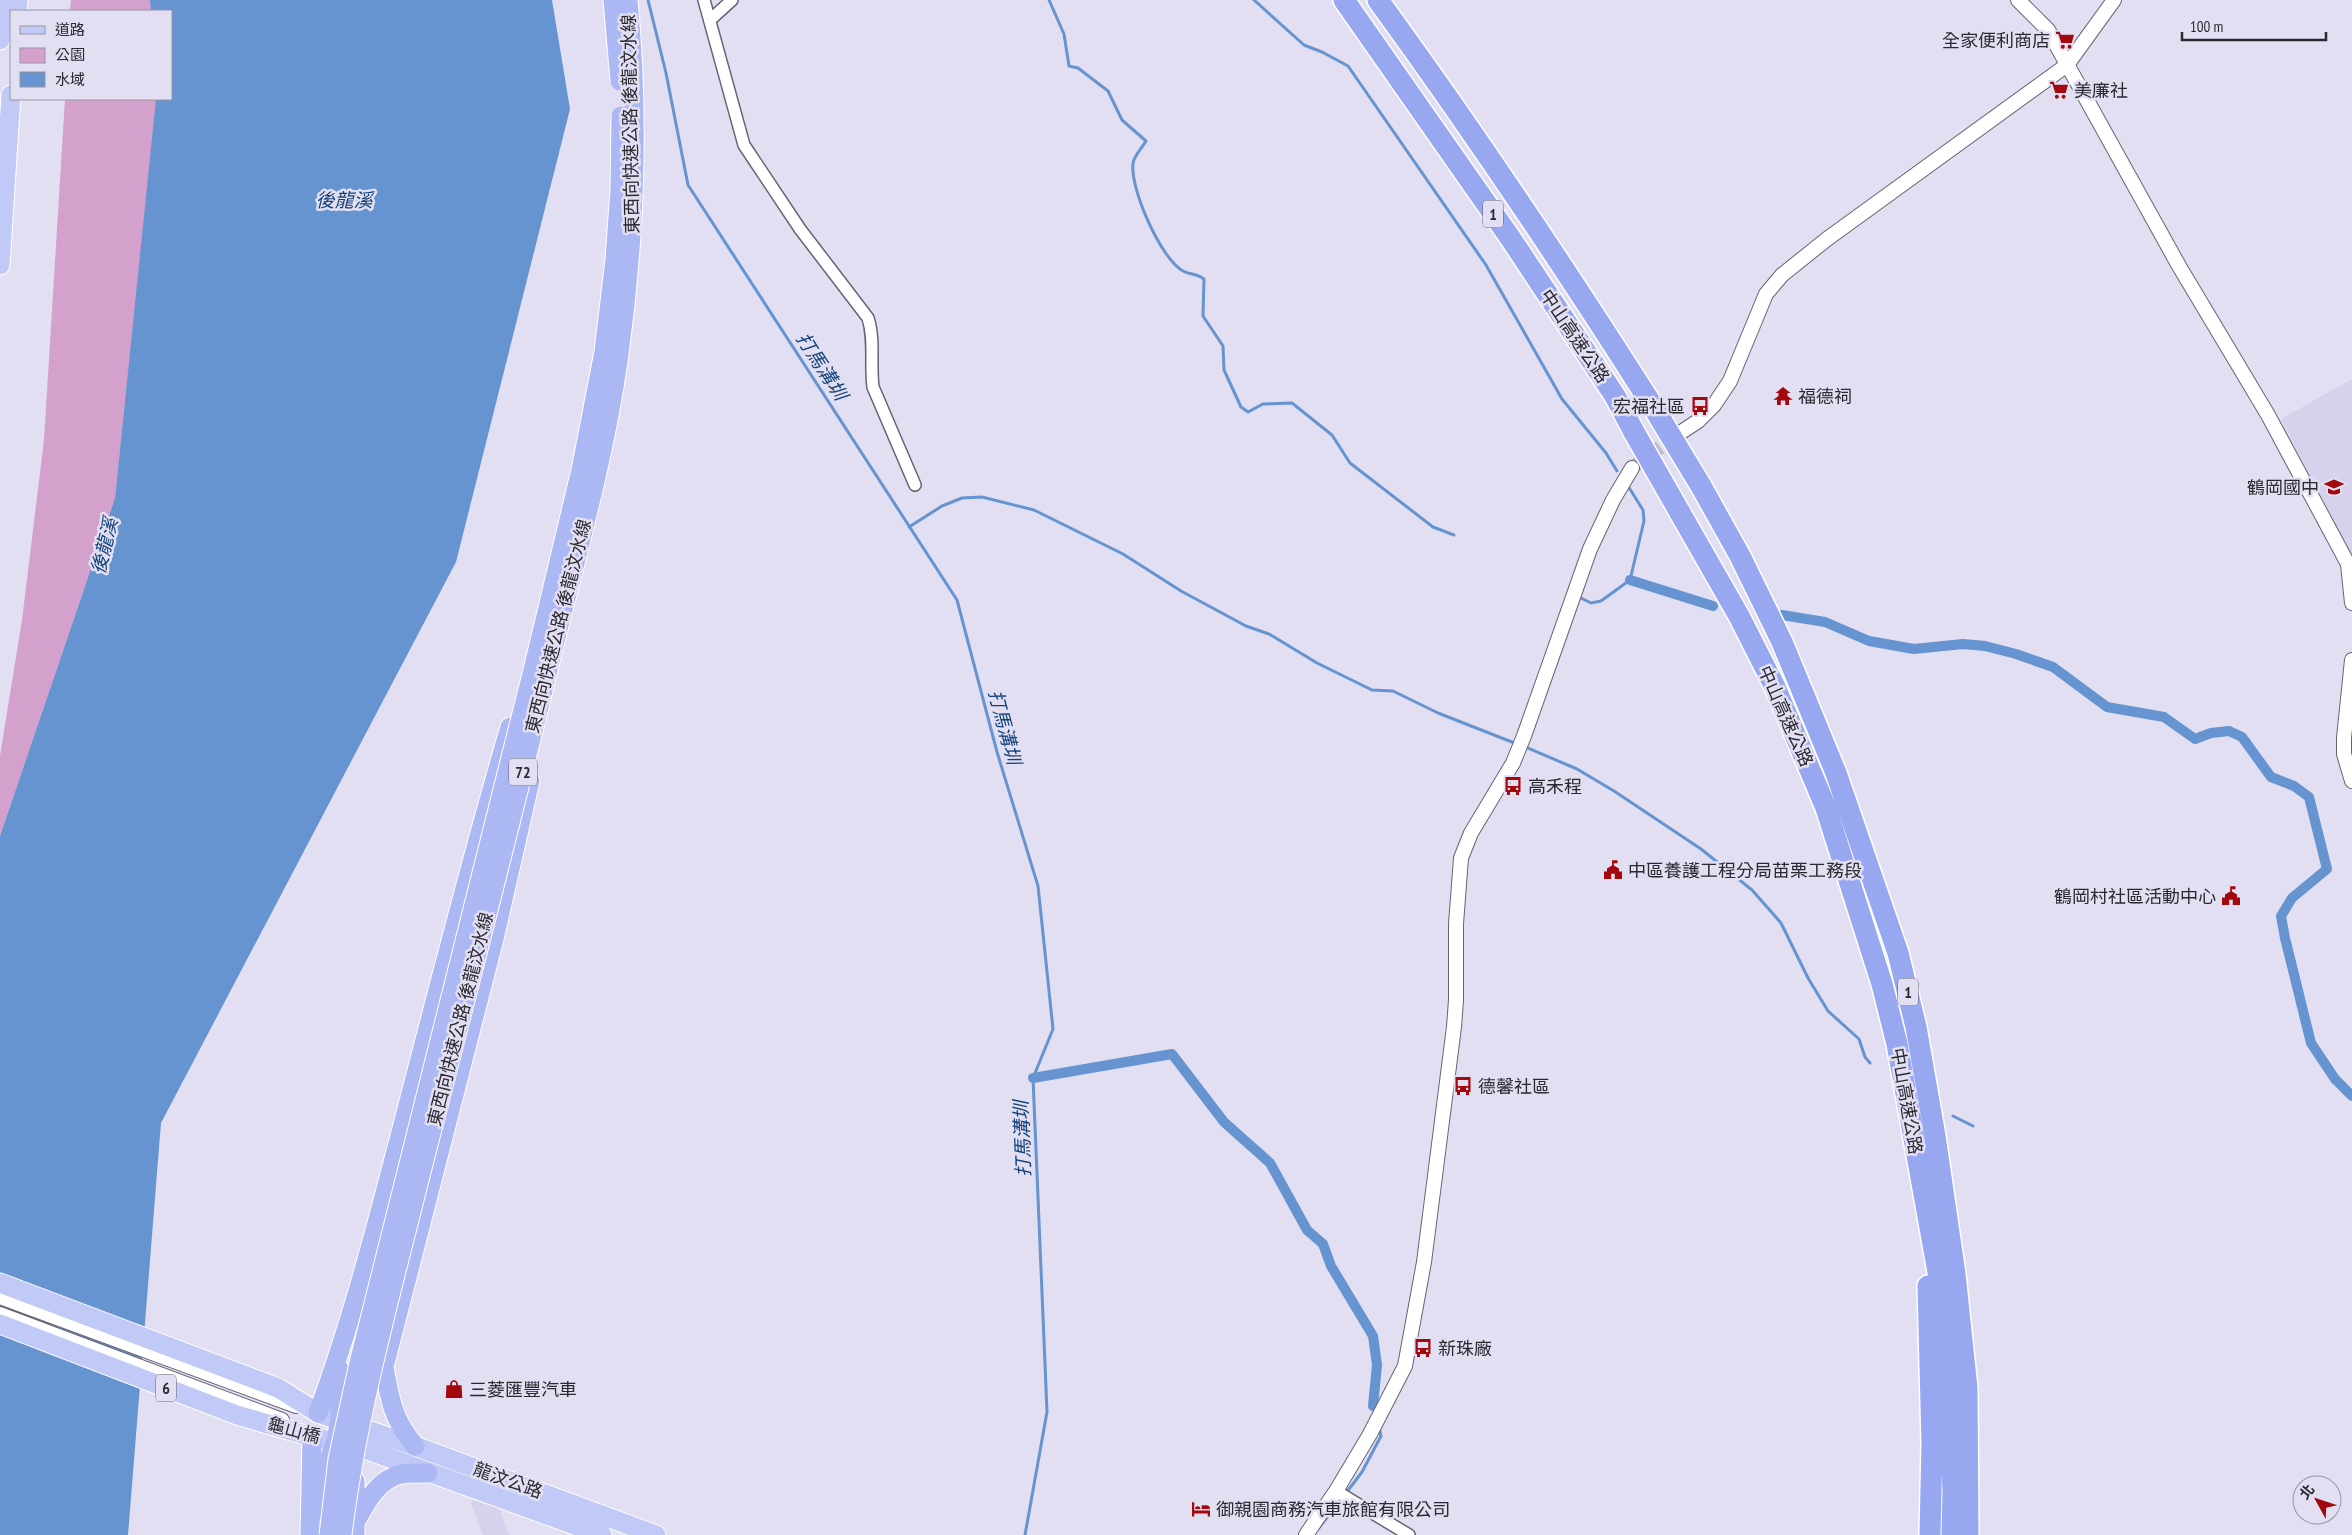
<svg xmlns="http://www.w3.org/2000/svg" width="2352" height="1535" viewBox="0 0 2352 1535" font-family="'PT Sans Narrow','Noto Sans TC',sans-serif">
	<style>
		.built { fill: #d6d2ec }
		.green { fill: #d4a1cd }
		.water { fill: #6594d0 }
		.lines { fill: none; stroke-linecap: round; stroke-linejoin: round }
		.stream { stroke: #6594d0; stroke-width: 3 }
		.canal { stroke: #6594d0; stroke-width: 10 }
		.tertiary-tunnel { stroke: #bdbbcb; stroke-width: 14; stroke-dasharray: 14 7; stroke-linecap: butt }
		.minor-casing { stroke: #666373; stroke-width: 14 }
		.tertiary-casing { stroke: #666373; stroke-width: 16 }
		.primary-casing { stroke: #fff; stroke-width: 21 }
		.trunk-casing { stroke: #fff; stroke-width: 21 }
		.motorway-casing { stroke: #fff; stroke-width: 24 }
		.minor { stroke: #fff; stroke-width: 11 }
		.tertiary { stroke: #fff; stroke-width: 14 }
		.primary { stroke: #c1caf6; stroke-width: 19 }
		.trunk { stroke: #acb8f3; stroke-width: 19 }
		.motorway { stroke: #97a7f0; stroke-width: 21 }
		.trunk-bridge-casing { stroke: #fff; stroke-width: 21; stroke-linecap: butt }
		.motorway-bridge-casing { stroke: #fff; stroke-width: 24; stroke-linecap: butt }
		.trunk-bridge { stroke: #acb8f3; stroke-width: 19 }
		.motorway-bridge { stroke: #97a7f0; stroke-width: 21 }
		.labels { text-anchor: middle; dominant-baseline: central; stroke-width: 5; stroke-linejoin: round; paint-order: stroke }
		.shield { fill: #e2dff2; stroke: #61606a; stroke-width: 1 }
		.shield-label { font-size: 16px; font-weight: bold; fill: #2a2930 }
		.poi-label { font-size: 18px; fill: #2a2930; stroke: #e2dff2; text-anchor: start }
		.street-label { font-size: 18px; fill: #2a2930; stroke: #e2dff2 }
		.water-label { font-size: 19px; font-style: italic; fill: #14437a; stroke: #e2dff2 }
	</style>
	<rect width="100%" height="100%" fill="#e2dff2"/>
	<path class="built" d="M2352,379V556L2281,419Z
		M472,1500L499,1508L509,1535H483L471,1504Z"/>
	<path class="green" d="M71,0H155V11H70Z
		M65,99H156V105L115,498L0,836V756L22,620L44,440Z"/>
	<path class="water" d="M150,0H552L570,109L456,562L161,1123L128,1535H0V836L115,498L156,99H171V11H151Z"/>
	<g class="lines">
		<path class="stream" d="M648,0L666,73L688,185L957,600L997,752L1038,886L1053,1029L1033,1078L1047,1412L1025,1535
			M1049,0L1064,34L1069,66L1078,68L1108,91L1122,120L1146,141C1142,148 1133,157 1133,164C1130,189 1161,259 1183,271C1190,275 1197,273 1204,279L1203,316L1223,346L1224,370L1241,407L1248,412L1263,404L1292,403L1332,435L1350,463L1433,527L1454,535
			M1254,0L1304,45L1322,52L1348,66L1486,265L1562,399L1606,453L1617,471
			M909,527L942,506L962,498L982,497L1034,510L1123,554L1181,591L1246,626L1269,634L1317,663L1372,690L1393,691L1438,713L1517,744
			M1581,598L1591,603L1601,601L1630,580L1644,521L1643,510L1628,486
			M1523,746L1577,769L1614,791L1701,849L1752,890L1781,923L1808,978L1828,1011L1859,1039L1865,1057L1870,1063
			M1953,1116L1973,1126
			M1373,1406L1375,1414
			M1346,1493L1362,1472L1381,1436L1379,1427
			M1318,1529L1342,1498"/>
		<path class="canal" d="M1630,580L1713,606
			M1782,615L1825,622L1869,641L1914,649L1963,644L1985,646L2016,654L2053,667L2107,707L2164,717L2195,739L2211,733L2229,731L2242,737L2271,777L2294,786L2309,797L2327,869L2292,898L2281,916L2285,938L2311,1043L2335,1079L2352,1096
			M1033,1078L1172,1054L1224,1122L1270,1163L1307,1230L1323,1244L1331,1266L1373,1336L1377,1365L1373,1406"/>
		<path class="tertiary-tunnel" d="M1632,468L1677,435"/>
		<g class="minor-casing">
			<path id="minor" d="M704,0L744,145L800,229L868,318C875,340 870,364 873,387L915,485
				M710,20L732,0
				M1336,1491L1409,1535"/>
		</g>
		<g class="tertiary-casing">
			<path id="tertiary" d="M2018,0L2048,30L2179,266L2268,415L2348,564L2352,603
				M1680,433L1698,421L1714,405L1730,381L1766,294L1782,275L1827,239L2067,65L2114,0
				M2352,660L2344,738V754L2352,781
				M0,1297L296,1406
				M0,1314L282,1420
				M1306,1535L1336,1491L1370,1434L1405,1366L1424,1262L1454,1027L1456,1000V924L1461,858L1471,833L1513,763L1524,736L1590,549L1613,500L1632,468"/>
		</g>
		<g class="primary-casing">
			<path id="primary" d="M17,11L18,0
				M0,40L2,0
				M0,265L11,95
				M0,1283L278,1388L318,1413L423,1449L656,1535
				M0,1324L237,1415L312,1437L354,1445L602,1535"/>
		</g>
		<g class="trunk-casing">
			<path id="trunk" d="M318,1413C354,1316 379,1216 405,1117C439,986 472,856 510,727
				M415,1446C393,1420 390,1400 384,1367L494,939L530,781
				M311,1517L319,1487L336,1440L340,1419L339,1369
				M356,1521C366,1503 378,1479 401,1474C409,1473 420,1473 428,1473
				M310,1535L312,1437
				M355,1535V1481"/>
		</g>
		<g class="motorway-casing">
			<path id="motorway" d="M1344,0L1511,239L1615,396L1634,432
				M1378,0C1474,132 1565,268 1652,405
				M1701,486L1740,556L1782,642L1836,773L1898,953L1916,1027L1935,1136L1955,1274L1967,1388L1968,1535
				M1679,511L1739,616L1775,687L1826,808L1882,984L1897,1044L1938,1272L1949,1382L1953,1492L1952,1535
				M1928,1286L1932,1444L1930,1535"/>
		</g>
		<use href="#minor" class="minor"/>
		<use href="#tertiary" class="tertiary"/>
		<use href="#primary" class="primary"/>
		<use href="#trunk" class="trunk"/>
		<use href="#motorway" class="motorway"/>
		<g class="trunk-bridge-casing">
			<path id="trunk-bridge" d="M613,0L620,81
				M329,1535L338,1459L360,1359L533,670L581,470L604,352L615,259L620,190L621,116
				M342,1535C356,1420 387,1308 415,1196C460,1018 507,840 550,661C575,560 605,457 619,354C635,237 639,118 628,0"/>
		</g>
		<g class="motorway-bridge-casing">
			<path id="motorway-bridge" d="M1652,405L1701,486
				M1634,432L1679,511"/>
		</g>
		<use href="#trunk-bridge" class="trunk-bridge"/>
		<use href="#motorway-bridge" class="motorway-bridge"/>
	</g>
	<defs>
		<g id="supermarket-bare" transform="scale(1.5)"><path d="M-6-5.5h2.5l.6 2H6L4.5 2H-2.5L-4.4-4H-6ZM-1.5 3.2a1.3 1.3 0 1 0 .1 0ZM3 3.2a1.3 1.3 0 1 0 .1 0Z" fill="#a2080c" stroke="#e2dff2" stroke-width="2.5" paint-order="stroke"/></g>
		<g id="temple-bare" transform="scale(1.5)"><path d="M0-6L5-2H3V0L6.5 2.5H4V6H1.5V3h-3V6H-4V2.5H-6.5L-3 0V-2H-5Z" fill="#a2080c" stroke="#e2dff2" stroke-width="2.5" paint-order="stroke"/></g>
		<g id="bus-bare" transform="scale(1.5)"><path d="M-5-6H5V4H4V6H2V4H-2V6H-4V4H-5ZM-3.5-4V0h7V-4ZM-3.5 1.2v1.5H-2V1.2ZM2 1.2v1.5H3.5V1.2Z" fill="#a2080c" stroke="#e2dff2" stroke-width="2.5" paint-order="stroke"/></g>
		<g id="school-bare" transform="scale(1.5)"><path d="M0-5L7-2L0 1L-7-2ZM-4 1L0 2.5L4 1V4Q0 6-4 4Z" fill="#a2080c" stroke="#e2dff2" stroke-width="2.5" paint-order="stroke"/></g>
		<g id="civic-bare" transform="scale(1.5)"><path d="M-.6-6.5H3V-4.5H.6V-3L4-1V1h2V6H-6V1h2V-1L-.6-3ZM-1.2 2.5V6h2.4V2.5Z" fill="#a2080c" stroke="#e2dff2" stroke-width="2.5" paint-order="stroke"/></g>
		<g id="shop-bare" transform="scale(1.5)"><path d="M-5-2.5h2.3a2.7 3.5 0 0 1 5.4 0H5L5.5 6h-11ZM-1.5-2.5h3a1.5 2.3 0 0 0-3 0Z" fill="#a2080c" stroke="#e2dff2" stroke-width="2.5" paint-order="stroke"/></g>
		<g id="hotel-bare" transform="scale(1.5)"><path d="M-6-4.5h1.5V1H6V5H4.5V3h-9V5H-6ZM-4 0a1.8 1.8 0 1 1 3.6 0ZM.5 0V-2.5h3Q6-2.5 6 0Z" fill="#a2080c" stroke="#e2dff2" stroke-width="2.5" paint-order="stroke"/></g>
	</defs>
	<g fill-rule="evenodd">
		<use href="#supermarket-bare" x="2065" y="40"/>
		<use href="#supermarket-bare" x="2059" y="90"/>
		<use href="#temple-bare" x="1783" y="396"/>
		<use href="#bus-bare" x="1700" y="406"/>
		<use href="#school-bare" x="2334" y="487"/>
		<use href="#bus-bare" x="1513" y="786"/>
		<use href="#civic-bare" x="1613" y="870"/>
		<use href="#civic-bare" x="2231" y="896"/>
		<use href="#bus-bare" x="1463" y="1086"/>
		<use href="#bus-bare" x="1423" y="1348"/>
		<use href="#shop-bare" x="454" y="1389"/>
		<use href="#hotel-bare" x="1201" y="1509"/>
	</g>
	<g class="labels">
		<g class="shield">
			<rect x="1483" y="200.5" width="20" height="27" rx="4"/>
			<rect x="509" y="758.5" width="28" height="27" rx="4"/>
			<rect x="1898" y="978.5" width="20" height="27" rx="4"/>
			<rect x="156" y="1374.5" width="20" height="27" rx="4"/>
		</g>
		<g class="shield-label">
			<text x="1493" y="214">1</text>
			<text x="523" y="772">72</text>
			<text x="1908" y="992">1</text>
			<text x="166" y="1388">6</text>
		</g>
		<g class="poi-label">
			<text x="2050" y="40" text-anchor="end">全家便利商店</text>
			<text x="2074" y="90">美廉社</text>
			<text x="1798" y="396">福德祠</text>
			<text x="1685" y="406" text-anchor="end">宏福社區</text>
			<text x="2319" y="487" text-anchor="end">鶴岡國中</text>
			<text x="1528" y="786">高禾程</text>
			<text x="1628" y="870">中區養護工程分局苗栗工務段</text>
			<text x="2216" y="896" text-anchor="end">鶴岡村社區活動中心</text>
			<text x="1478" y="1086">德馨社區</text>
			<text x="1438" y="1348">新珠廠</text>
			<text x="469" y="1389">三菱匯豐汽車</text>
			<text x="1216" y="1509">御親園商務汽車旅館有限公司</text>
		</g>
		<g class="street-label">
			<text transform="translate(630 124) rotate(-91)">東西向快速公路 後龍汶水線</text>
			<text transform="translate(1575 336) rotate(56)">中山高速公路</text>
			<text transform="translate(558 626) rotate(-76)">東西向快速公路 後龍汶水線</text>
			<text transform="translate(1786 716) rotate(66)">中山高速公路</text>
			<text transform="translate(460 1019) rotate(-76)">東西向快速公路 後龍汶水線</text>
			<text transform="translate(1907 1101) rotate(80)">中山高速公路</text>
			<text transform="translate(294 1430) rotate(15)">龜山橋</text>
			<text transform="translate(508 1480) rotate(20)">龍汶公路</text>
		</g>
		<g class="water-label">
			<text x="344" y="200">後龍溪</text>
			<text transform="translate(822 366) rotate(57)">打馬溝圳</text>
			<text transform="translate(104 546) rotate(-76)">後龍溪</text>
			<text transform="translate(1005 727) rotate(75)">打馬溝圳</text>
			<text transform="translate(1022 1139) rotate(-92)">打馬溝圳</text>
		</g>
	</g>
	<rect x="10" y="10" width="162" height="90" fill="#e2dff2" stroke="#9896a4"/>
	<rect x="20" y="26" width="25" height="8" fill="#c1caf6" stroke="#9896a4"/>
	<text x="55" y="35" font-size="15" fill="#2a2930">道路</text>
	<rect x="20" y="48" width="25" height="15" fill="#d4a1cd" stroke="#9896a4"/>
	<text x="55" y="60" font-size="15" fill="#2a2930">公園</text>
	<rect x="20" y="72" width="25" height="15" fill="#6594d0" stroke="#9896a4"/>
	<text x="55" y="85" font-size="15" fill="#2a2930">水域</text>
	<g transform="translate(2317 1500) rotate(310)"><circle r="24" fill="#e2dff2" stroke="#9896a4"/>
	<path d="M0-4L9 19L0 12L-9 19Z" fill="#a2080c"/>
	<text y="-8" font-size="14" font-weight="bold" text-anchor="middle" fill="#2a2930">北</text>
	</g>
	<path d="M2182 32v8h144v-8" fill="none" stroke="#2a2930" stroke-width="2.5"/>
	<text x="2190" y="32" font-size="15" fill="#2a2930" stroke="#e2dff2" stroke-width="4" paint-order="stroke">100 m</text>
</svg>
